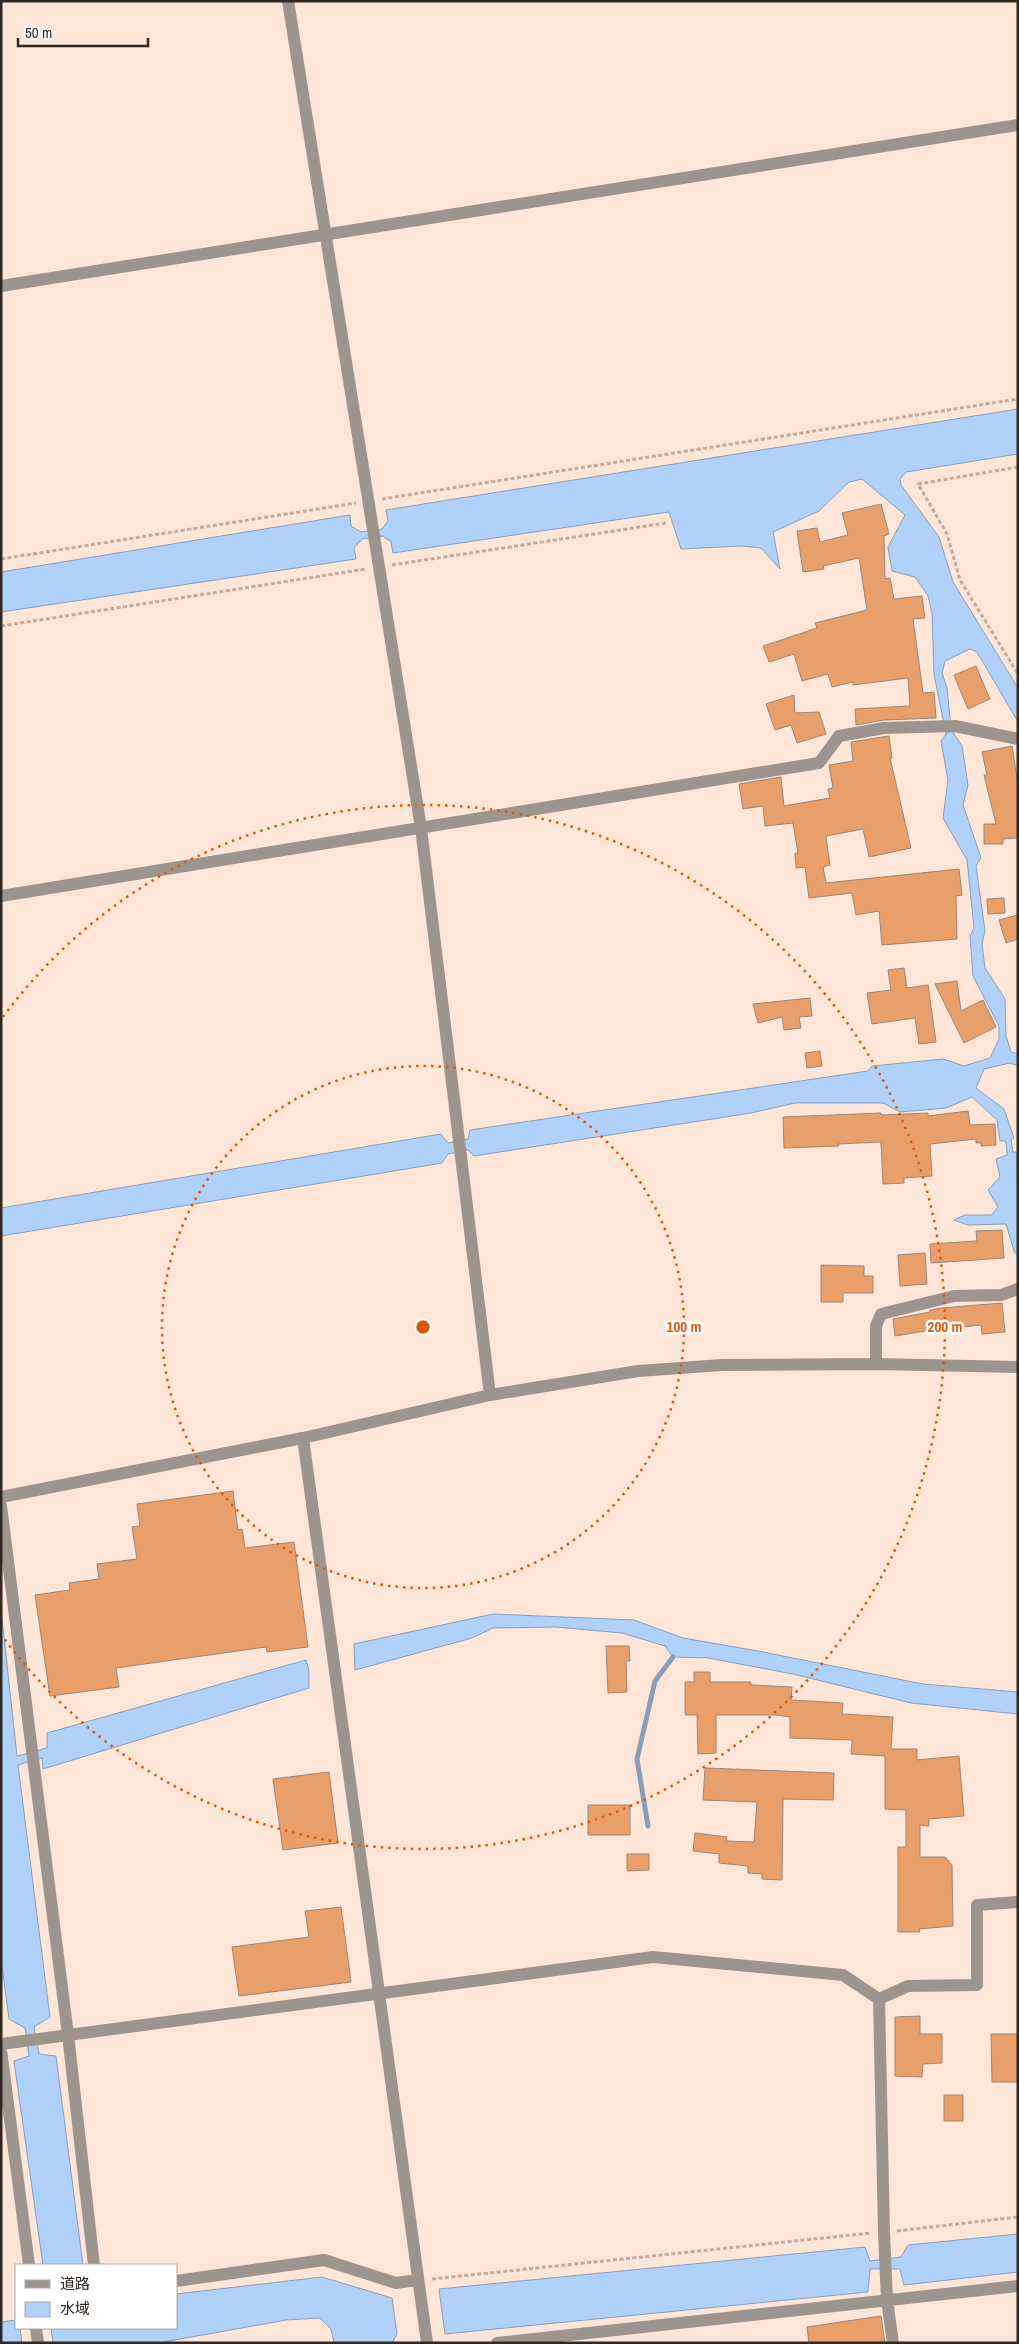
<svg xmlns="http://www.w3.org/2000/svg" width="1019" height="2344" viewBox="0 0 1019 2344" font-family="'Archivo Narrow','Noto Sans JP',sans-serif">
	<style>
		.water { fill: #afd1fa; stroke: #899eb9 }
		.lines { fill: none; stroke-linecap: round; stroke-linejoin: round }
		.stream { stroke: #899eb9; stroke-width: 5 }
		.building { fill: #e99f69; stroke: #9b8678 }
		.path { stroke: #bfaca0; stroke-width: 3; stroke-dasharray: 4 2.5; stroke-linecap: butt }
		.minor { stroke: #9e948e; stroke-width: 12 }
		.ring { fill: none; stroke: #df570d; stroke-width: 2.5; stroke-dasharray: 2.5 5 }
		.centre { fill: #df570d; stroke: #fff; stroke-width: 2.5 }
		.ring-label { font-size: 15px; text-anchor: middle; font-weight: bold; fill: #df570d; stroke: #fff; stroke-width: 5; stroke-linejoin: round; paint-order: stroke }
	</style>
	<rect width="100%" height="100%" fill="#fde6d7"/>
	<path class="water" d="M1018,409V454L906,472L900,479L901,485L939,537L953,582L1018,688V722L977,652L970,649L945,661L942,673L947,688L950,718L954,734L962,746L968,785L963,805L981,858L976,866L985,931L982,944L985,968L1005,999L1006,1036L1011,1052L1018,1054V1066L1010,1063L984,1069L976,1088L1004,1109L1014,1138L1011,1140L1013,1152H1017L1018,1256L1014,1251L1006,1224L967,1225L954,1220L965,1215H992L998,1207L988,1190L1000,1177L996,1159L1007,1155L1006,1141H1000L997,1120L972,1097L946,1108L900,1112L883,1103H795L751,1113L474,1156L468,1150L448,1154L442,1163L1,1236V1208L441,1134L448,1143L468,1139L470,1130L868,1071L872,1066L943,1059L964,1066L990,1058L999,1039V1026L973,976L970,936L974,928L967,860L943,818L948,780L941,741L946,734L934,674L932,613L928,596L915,577L892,571L888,547L905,515L862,479L849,482L819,511L773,532L780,569L761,548L741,546L681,549L669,512L393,553L391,542L383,536L362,539L354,548L356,559L1,612V572L350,515L351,526L361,532L382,529L388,521L386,510Z
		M1,1609L17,1756L47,1748V1733L306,1660L309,1670V1688L43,1769L42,1758L18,1765L50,2017L34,2027L39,2054L56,2056L83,2265H43L14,2061L29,2056L25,2028L9,2019L1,1959Z
		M493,1614L634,1620L683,1638L758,1651L923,1684L1018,1692V1714L911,1703L793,1674L708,1658L673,1657L665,1646L622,1633L556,1627L493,1628L472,1638L355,1670L354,1644Z
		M1018,2234V2272L904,2285L900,2269H870L868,2292L445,2334L439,2289L865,2247L870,2261L901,2257L908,2245Z
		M322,2277L392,2298L397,2334L392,2343H334L331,2329L320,2318L286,2320L158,2343H53L51,2328H176V2294Z
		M16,2320V2328H20L22,2343H1V2322Z"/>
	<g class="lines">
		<path class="stream" d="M648,1826L637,1759L655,1681L673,1657"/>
	</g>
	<path class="building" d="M881,504L889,534L884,536L885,579L890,578L894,599L922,596L925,618L913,619L923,693L934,692L936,718L884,720L856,725L855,709L910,706L908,678L853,685V682L832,687L828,674L802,681L794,654L769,662L763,646L817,628L815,623L867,610L859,558L823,566L824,569L803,572L797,531L817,528L820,542L848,535L842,513Z
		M976,666L990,699L968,709L954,675Z
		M794,695L795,713L819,712L826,734L797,743L791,725L775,730L766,704Z
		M889,736L892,758H890L911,848L869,857L863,829L826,836L830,865L823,867L826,883L959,869L962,895L956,896L957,939L882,945L879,911L856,915L852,893L809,898L805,867L796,868L795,853H798L793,823L765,826L763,806L743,809L739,784L781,777L784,806L830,798L828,789L833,788L829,765L853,761L851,742Z
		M1012,746L1018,784V838L1003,839V844H984V824H996L984,775H987L982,752Z
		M1004,898L1005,913L988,914L987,899Z
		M1018,915V939L1006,943L999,920Z
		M904,968L907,988L928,985L936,1042L919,1044L915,1018L872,1024L867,993L891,990L888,970Z
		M957,981L961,1011L983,1000L996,1027L964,1043L935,984Z
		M810,998L812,1016L799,1017L801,1028L784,1030L782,1017L758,1023L753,1004Z
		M820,1051L822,1066L807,1068L805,1053Z
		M968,1111L970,1125L995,1124L996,1145L981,1146V1143H976V1139L930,1144L932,1176L904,1178V1183L883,1184L881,1142L838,1144L839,1146L784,1148L783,1117L881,1113V1115L928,1113V1116Z
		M1002,1230L1004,1258L931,1263L930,1244L977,1241L976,1231Z
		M925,1253L927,1284L900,1286L898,1255Z
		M821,1265L864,1266V1276H873V1293H843V1302H821Z
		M1002,1303L1005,1332L982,1334L981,1325L962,1327V1325L895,1336L893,1319L930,1312V1310L941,1308Z
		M233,1491L238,1530L242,1529L245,1548L294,1542L308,1647L267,1652L266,1647L116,1668L119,1687L50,1696L35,1595L70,1590L69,1583L99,1579L97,1564L137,1559L132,1527L140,1526L137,1504Z
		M606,1646H629L630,1661H626L627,1692L608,1693Z
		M694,1672H710V1682H751V1685L792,1687L791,1700L843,1703L842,1714L893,1717L891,1749H917V1760L959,1756L964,1816L929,1819V1826L920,1825V1857H945L952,1865L953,1926L919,1929L920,1932H898V1847H906V1810L885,1809V1756L851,1754L852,1740L790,1738V1717L776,1715H716V1753L698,1754L697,1715H685V1682H694Z
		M705,1768L834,1773L833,1800L783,1799L782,1880L762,1879V1874L748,1873V1866L719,1863V1854L693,1851L695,1833L727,1837L726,1841L754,1842L757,1802L703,1800Z
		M329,1772L338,1843L283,1850L273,1779Z
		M588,1805H630V1835H588Z
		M627,1854H649V1870L627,1871Z
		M341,1907L351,1982L239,1996L232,1947L309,1937L305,1911Z
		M920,2016V2034H942V2063L923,2064L922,2077L895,2076V2017Z
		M991,2034H1018V2082H992Z
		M944,2095H963V2121H944Z
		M881,2316L885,2343H809L807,2327Z"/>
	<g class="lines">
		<path class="path" d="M1018,467L918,484L947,534L960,580L1018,674
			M382,499L1018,399
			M1,559L356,503
			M392,565L666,523
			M1,626L366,569
			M897,2231L1018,2217
			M432,2279L871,2233"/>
		<path class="minor" d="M288,1L421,828L490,1395
			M1,286L1018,125
			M1,896L819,763L839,736L884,728L955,726L1018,739
			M876,1364V1326L881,1314L954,1296L1001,1295L1018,1289
			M303,1438L427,2343
			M1,1497L303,1438L490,1395L638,1371L722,1365L876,1364L1018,1367
			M1,1506L68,2035L94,2265
			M879,1999L884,2232L887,2300L893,2343
			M879,1999L908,1986L977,1985V1905L1018,1902
			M1,2044L653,1957L843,1975L879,1999
			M1,2050L29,2265
			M176,2281L324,2260L396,2283L418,2280
			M36,2328L38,2343
			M497,2343L1018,2286"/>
	</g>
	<g class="ring">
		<circle cx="423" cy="1327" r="261"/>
		<path d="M3 1017A522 522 0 1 1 3 1637"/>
	</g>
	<circle cx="423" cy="1327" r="8" class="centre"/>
	<g class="ring-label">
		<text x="684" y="1332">100 m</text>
		<text x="945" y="1332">200 m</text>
	</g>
	<rect width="1019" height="2344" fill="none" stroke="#312822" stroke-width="5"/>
	<rect x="15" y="2264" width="162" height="65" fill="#ffffff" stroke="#ada9a7"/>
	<rect x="25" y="2280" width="25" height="8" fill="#9e948e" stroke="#ada9a7"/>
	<text x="60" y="2289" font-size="15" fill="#312822">道路</text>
	<rect x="25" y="2302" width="25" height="15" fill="#afd1fa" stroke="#ada9a7"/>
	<text x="60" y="2314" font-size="15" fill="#312822">水域</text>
	<path d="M18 38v8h130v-8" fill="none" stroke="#312822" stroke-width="2.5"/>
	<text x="25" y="38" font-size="15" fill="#312822" stroke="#ffffff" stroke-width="4" paint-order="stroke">50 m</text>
</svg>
